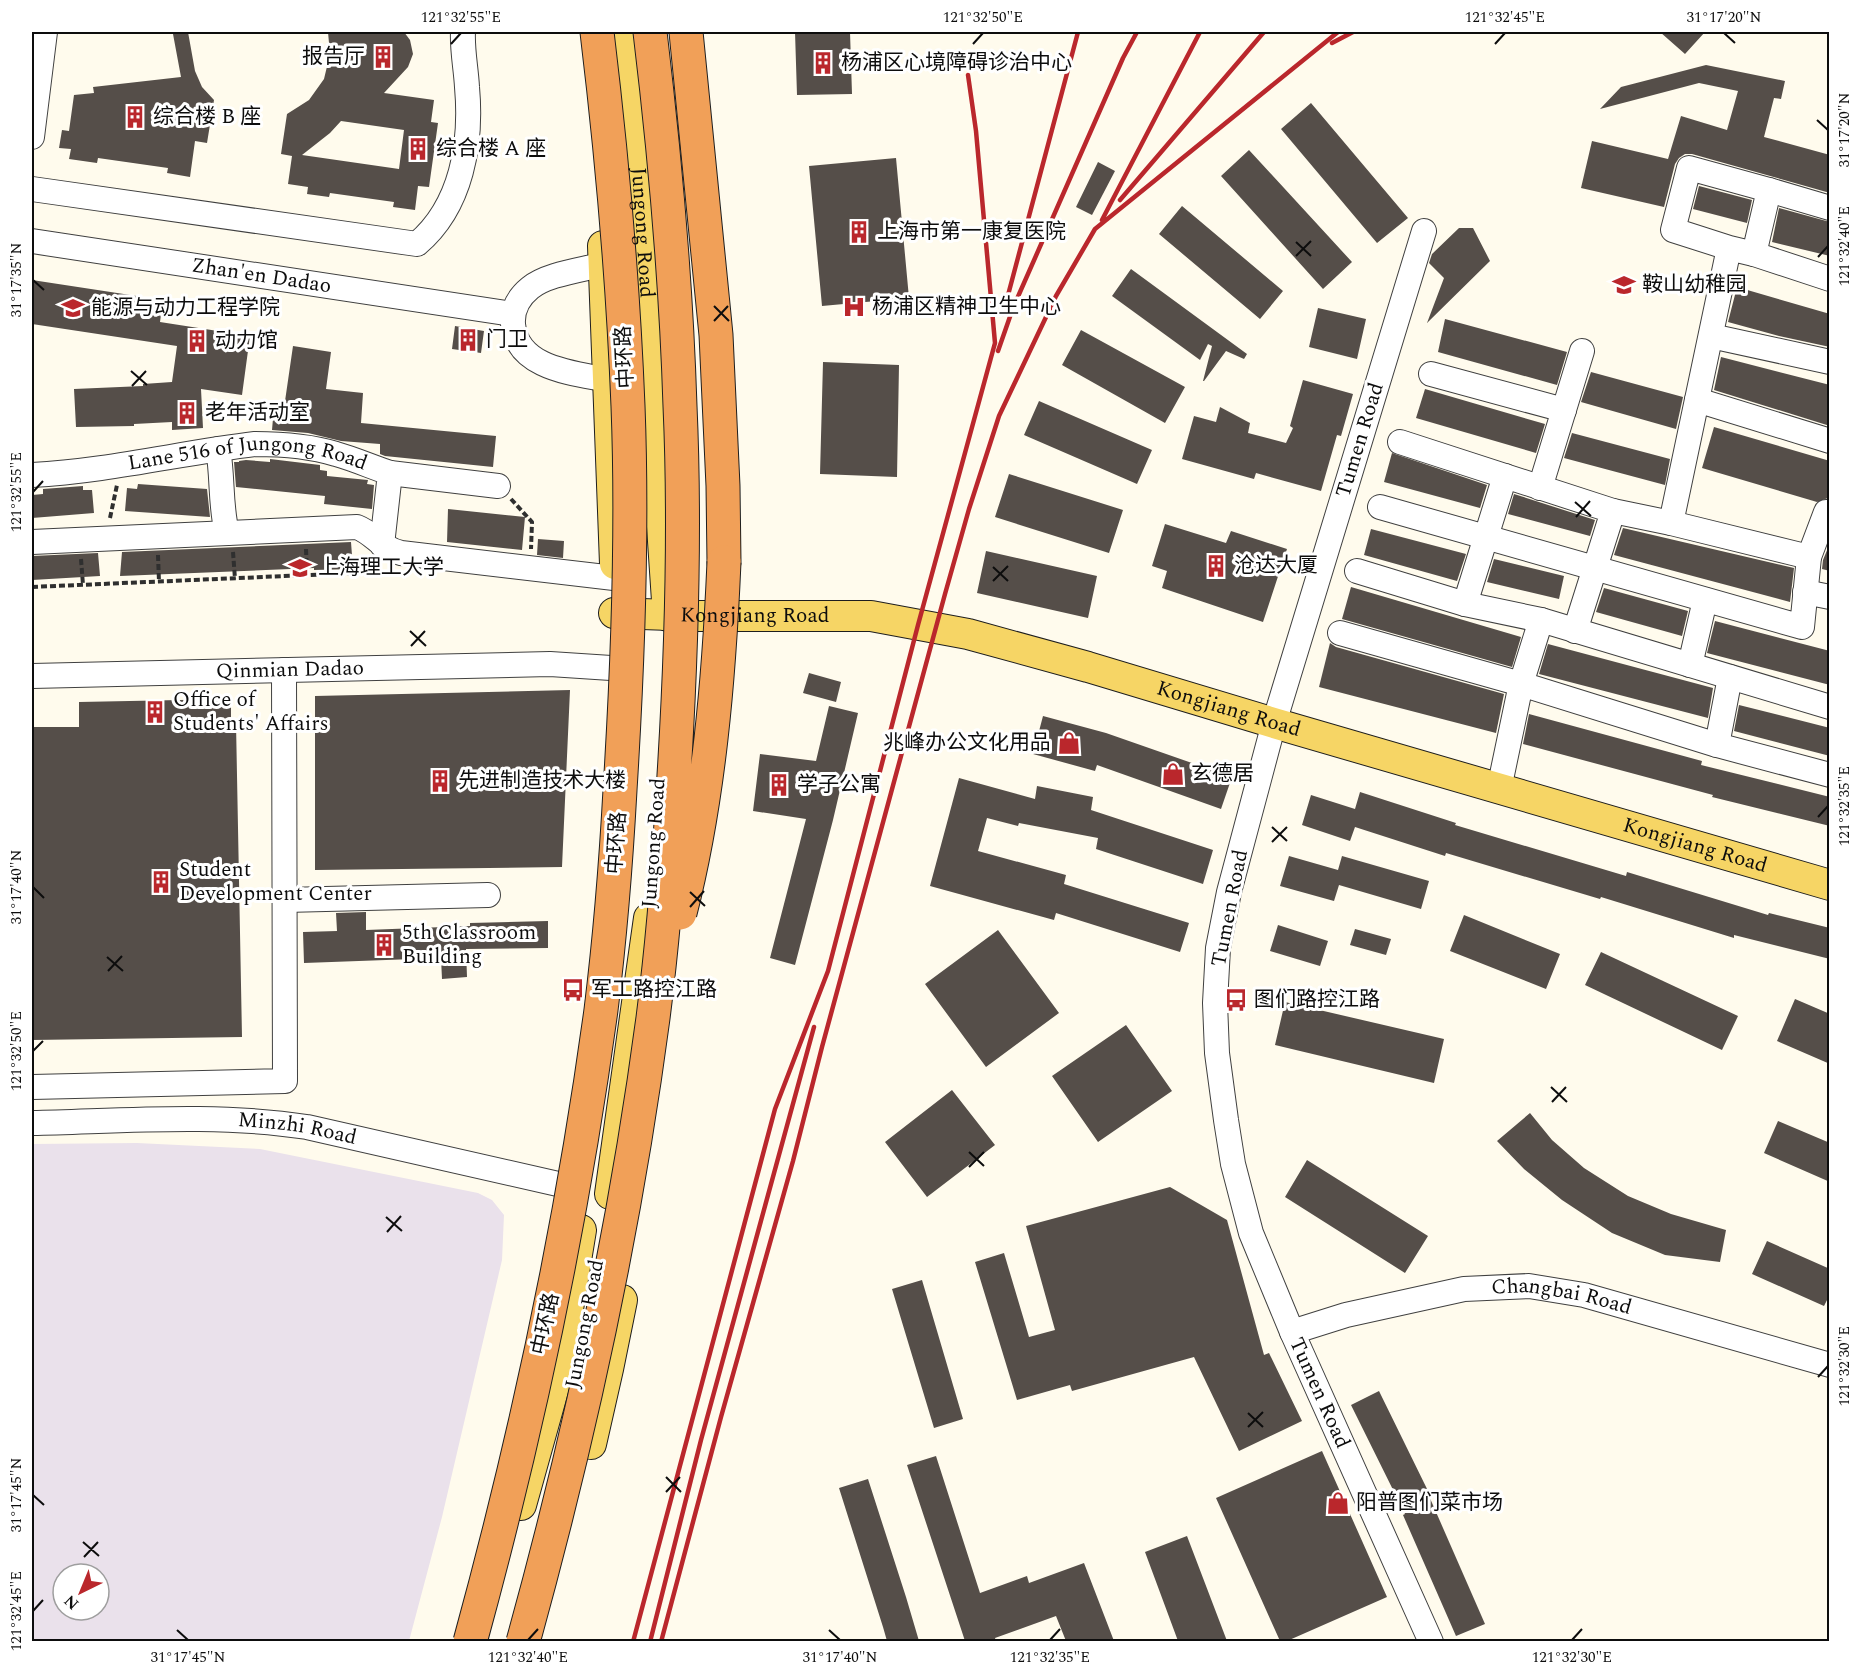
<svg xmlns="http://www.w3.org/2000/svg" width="1861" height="1673" viewBox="0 0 1861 1673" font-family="Spectral,'Noto Sans SC',serif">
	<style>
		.industrial { fill: #eae1eb; fill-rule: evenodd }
		.building { fill: #554e49; fill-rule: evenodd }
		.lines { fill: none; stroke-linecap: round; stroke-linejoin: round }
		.minor-casing { stroke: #404040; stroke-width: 26 }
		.major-casing { stroke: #1e1e1e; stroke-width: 32 }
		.highway-casing { stroke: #1e1e1e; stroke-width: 35 }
		.path { stroke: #2f2f2f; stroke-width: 4; stroke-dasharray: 6 3; stroke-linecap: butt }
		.minor { stroke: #fff; stroke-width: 24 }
		.major { stroke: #f6d565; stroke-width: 30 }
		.highway { stroke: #f1a058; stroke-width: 33 }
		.rail { stroke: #ba272c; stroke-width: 4.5 }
		.highway-bridge-casing { stroke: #1e1e1e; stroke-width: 35; stroke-linecap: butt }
		.highway-bridge { stroke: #f1a058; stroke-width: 33 }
		.ticks { fill: none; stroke: #0d0d0d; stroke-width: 2 }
		.labels { text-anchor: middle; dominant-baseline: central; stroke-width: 6; stroke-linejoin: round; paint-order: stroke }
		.poi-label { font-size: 21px; fill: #0d0d0d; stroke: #fff; text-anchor: start }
		.street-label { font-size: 21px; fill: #0d0d0d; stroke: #fff }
		.neatline { fill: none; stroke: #0d0d0d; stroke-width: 2 }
		.ticks-label { font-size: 15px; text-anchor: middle; fill: #0d0d0d }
	</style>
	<rect width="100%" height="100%" fill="#fffbed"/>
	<path class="industrial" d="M137,1143L260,1149L478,1193L492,1200L504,1215L502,1260L442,1517L409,1641H32V1144ZM63,1574H99V1610H63Z"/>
	<path class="building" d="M177,32H188L195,71L202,87L214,100L207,143L195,141L190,177L167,173L168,168L98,158L97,163L69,159L71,149L59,148L62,130L69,131L74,95L94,93L93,87L181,77L173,34L177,33Z
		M328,32H404L410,40L413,54L408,67L384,93L434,100L431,122L438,123L429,187L418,186L415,210L393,207L394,202L330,193L329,197L307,194L308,187L288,184L292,156L281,154L287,114L309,100L324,79L330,54ZM341,121L404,130L399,169L302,155L330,133Z
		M795,32H850L852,94L797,95Z
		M1660,32H1705L1685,54Z
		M1706,65L1785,81L1781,99L1774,98L1764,137L1830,155V193L1692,154H1685L1679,158L1675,164L1664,207L1581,188L1592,141L1668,159L1681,116L1727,130L1738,91L1699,83L1600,109L1621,87Z
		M1311,103L1408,218L1377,243L1281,129Z
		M1249,150L1352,262L1323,289L1221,176Z
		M896,158L909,298L822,306L809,166Z
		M1098,162L1115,171L1092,215L1076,207Z
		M1699,186L1752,200L1747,223L1693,209Z
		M1182,206L1283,291L1260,319L1159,234Z
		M1779,208L1830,222V256L1772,242Z
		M1459,228H1473L1490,261L1427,323L1444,278L1429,263L1432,254Z
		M1131,269L1247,354L1244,359L1226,351L1204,381H1203L1212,346L1208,344L1200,360L1112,296Z
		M32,280L163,300L160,322L250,336L242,395L201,389L203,428L172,430V422L134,424V426L76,427L74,389L143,386V384L172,382L177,346L32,324Z
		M1737,287L1830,314V347L1779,336L1728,322Z
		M1318,308L1366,319L1357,359L1309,347Z
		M1445,319L1567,352L1557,385L1438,352Z
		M455,326L484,331L481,353L452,349Z
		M1081,330L1185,387L1165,423L1062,365Z
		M293,346L331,352L326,389L363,393L361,423L496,436L493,467L385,456L380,454V444L341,441L308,433L272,430L274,407L284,408Z
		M1721,357L1830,385V426L1714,390Z
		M823,362L899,365L897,477L820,474Z
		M1591,372L1683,397L1676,429L1581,402Z
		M1303,380L1353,394L1341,436L1337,435L1321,491L1256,473L1254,479L1182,459L1194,416L1216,422L1220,407L1250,423L1248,433L1286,443L1293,428L1290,426Z
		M1425,389L1545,424L1536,453L1416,418Z
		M1039,401L1152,450L1137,484L1024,435Z
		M1714,427L1830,461V492L1828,498L1817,502L1702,468Z
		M1572,433L1670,459L1665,485L1564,458Z
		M1392,453L1487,485L1480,508L1384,482Z
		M270,459L320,465V470L327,471V476L368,480L367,484L374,485L372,509L324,504L325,496L236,487L234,462H239V461L246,460L270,462Z
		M1009,474L1123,510L1109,553L995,517Z
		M138,484L207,489L210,517L125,511L127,488L137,489Z
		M83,486V490H92L94,513L32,518V495L43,494V489Z
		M1514,494L1595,520L1590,536L1508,514Z
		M448,509L525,517L522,550L447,542Z
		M1165,524L1226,543L1231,531L1287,549L1263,622L1162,588L1167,571L1152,566Z
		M1623,528L1794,568L1790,602L1614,555Z
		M1371,529L1466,554L1457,581L1364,555Z
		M538,539L564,541L563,558L537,555Z
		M351,542L353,569L314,570V568L120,576L122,552Z
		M1830,543V571L1822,569L1823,560Z
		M986,551L1097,576L1088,618L977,593Z
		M98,553L100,576L32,580V556Z
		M1494,559L1564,576L1559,599L1487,582Z
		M1351,587L1521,637L1512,667L1342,619Z
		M1604,588L1688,611L1682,636L1596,612Z
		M1715,621L1830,651V685L1707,653Z
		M1330,643L1336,647L1504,694L1496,733L1319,687Z
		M1548,644L1713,688L1708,718L1539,674Z
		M809,673L841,682L836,702L803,693Z
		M570,690L562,867L315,870V696Z
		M231,699V723H236L242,1037L32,1040V727H79V702Z
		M1739,705L1830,728V756L1734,731Z
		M829,706L858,713L833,820L795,965L770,958L806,819L753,811L760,754L816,761Z
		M1529,714L1702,761L1701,765L1830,797V826L1712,797L1713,795L1523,744Z
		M1043,716L1106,733L1232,777L1221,809L1097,765L1095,771L1033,754Z
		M959,778L1035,799L1037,786L1093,797L1091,810L1213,850L1203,884L1096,849L1098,838L1019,823L1018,826L987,818L978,851L1066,875L1064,884L1189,923L1180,952L1056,913L1054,920L930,886Z
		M1360,792L1456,823L1455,825L1626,876L1627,872L1768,915L1769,913L1830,928V959L1734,935V938L1601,897L1600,899L1446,853L1445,856L1355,827L1350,841L1302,825L1311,795L1355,809Z
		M1289,856L1338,870L1342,856L1429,881L1421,909L1339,885L1334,901L1280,886Z
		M366,912V930L470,926V923L548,921V948L466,949L467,977L442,979L441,958L304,963L303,932L337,931L336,913Z
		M1464,915L1560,954L1546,989L1450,951Z
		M1278,925L1328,941L1320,966L1270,951Z
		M1355,929L1391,939L1386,955L1350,945Z
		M998,930L1059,1013L986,1067L925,984Z
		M1601,952L1738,1016L1722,1050L1585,985Z
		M1795,999L1830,1014V1064L1777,1041Z
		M1285,1002L1444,1039L1434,1083L1275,1045Z
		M1126,1025L1172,1091L1098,1142L1052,1076Z
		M952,1090L995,1145L927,1197L885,1142Z
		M1530,1113L1552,1140L1584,1168L1628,1196L1671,1214L1726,1230L1720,1262L1665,1255L1612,1233L1562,1200L1524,1169L1497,1141Z
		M1778,1121L1830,1143V1182L1764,1153Z
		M1307,1160L1428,1236L1405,1273L1285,1197Z
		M1170,1187L1227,1220L1264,1355L1269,1353L1302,1421L1239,1451L1194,1357L1072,1391L1070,1385L1017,1400L975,1262L1004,1253L1029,1337L1055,1330L1026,1226Z
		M1767,1241L1830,1269V1294L1824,1306L1752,1274Z
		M922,1280L963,1419L934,1428L892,1289Z
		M1379,1391L1430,1495L1429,1496L1485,1624L1456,1636L1403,1515L1405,1514L1351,1405Z
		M1322,1451L1387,1597L1287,1641H1280L1216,1498Z
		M936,1456L980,1593L1027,1576L1029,1583L1084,1563L1114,1641H1066L1056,1616L995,1638L996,1641H965L907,1465Z
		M868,1479L906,1597L919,1641H887L883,1627L839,1488Z
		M1187,1536L1227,1641H1178L1145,1552Z"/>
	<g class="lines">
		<g class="minor-casing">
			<g id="minor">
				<path d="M32,137L45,32"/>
				<path d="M32,189L417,244C462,206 472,143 467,87C466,68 462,50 463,32"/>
				<path d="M1769,190L1830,208"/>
				<path id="s1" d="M1424,231L1274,723L1229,892L1218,948L1215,1003L1217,1053L1226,1120L1233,1164L1251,1233L1292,1332L1431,1642"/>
				<path id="s2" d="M32,241L512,314"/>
				<path d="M1754,254L1830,279"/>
				<path d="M604,264C582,270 547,274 530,288C519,297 512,309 513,324C517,369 574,373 608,380"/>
				<path d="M1711,336L1830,362"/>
				<path d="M1431,374L1564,410"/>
				<path d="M1697,400L1830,441"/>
				<path d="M1400,442L1613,511L1575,631"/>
				<path d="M218,449C223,477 220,505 227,533"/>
				<path d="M390,473L498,486"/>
				<path id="s3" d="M32,475C107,471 181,453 255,444C282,444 310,446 336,454C354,459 372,467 390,473L382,545"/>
				<path d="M1540,488L1582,351"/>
				<path d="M1380,507L1802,627L1809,557L1826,512H1830"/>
				<path d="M1613,511L1671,523L1809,557"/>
				<path d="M1671,523L1729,248L1754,254L1769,190L1689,168L1673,230L1729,248"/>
				<path d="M32,542L357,527C375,534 380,548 401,553L614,578"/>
				<path d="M1357,571L1465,604L1541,620L1830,707"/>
				<path d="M1805,592L1830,597"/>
				<path d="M1465,604L1505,476"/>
				<path d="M1340,633L1521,684L1717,745L1830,775"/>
				<path d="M1690,665L1705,600"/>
				<path id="s4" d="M32,676L550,664L611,668"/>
				<path d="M1717,745L1730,677"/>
				<path d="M1499,789L1521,684L1541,620"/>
				<path d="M285,900L488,895"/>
				<path d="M32,1087L285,1081L284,670"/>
				<path id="s5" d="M32,1123C123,1121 216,1113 307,1127L558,1184"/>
				<path id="s6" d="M1292,1332L1346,1315L1464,1289L1529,1286L1584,1295L1830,1365"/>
			</g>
		</g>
		<g class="major-casing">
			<g id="major">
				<path id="s7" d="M629,32L668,616"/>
				<path d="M603,246L615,564"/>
				<path id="s8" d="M614,613L698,616H871L968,634L1088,667L1274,723L1830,885"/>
				<path d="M610,1194L649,918"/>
				<path d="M591,1444L608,1369L622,1300"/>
				<path d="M521,1505L557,1376L581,1230"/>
			</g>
		</g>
		<g class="highway-casing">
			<path id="highway" d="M686,32L716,335L723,486L724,562"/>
		</g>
		<path class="path" d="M511,499L532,522L531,549
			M110,518L117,485
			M306,549L307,575
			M233,552L235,579
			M158,555L159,582
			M81,559L83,585
			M32,587L355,573L363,570L371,561"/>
		<use href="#minor" class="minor"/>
		<use href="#major" class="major"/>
		<use href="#highway" class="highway"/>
		<path class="rail" d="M1332,43L1353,32
			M1120,200L1264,32
			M1102,220L1200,32
			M1003,314L1078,32
			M998,351L1013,308L1123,58L1137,32
			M633,1642L775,1109L828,971L918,625L995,343L976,131L968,75
			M650,1642L701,1440L814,1027
			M661,1642L721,1417L793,1161L822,1047L945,594L969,509L999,416L1056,296L1095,229L1338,32"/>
		<g class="highway-bridge-casing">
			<path id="highway-bridge" d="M680,913C709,800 719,678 724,562
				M470,1642C527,1434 572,1223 601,1010C610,937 616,863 620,790C628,662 633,534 628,406C623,281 612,156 597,32
				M523,1642C580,1436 625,1229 653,1018C662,948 668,877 672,806C681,673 686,540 680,406C676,281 665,156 650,32"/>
		</g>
		<use href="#highway-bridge" class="highway-bridge"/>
	</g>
	<path class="ticks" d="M1724,33L1735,43M451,44L461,33M973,44L983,33M1495,44L1505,33M1817,120L1828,130M1296,242L1311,256M1296,256L1311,241M1818,257L1828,246M33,280L44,290M714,306L729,321M714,321L728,306M131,371L147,385M132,386L146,371M33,492L43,481M1575,502L1591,516M1576,517L1590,501M993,567L1008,581M993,581L1008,566M410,631L426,646M411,646L425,631M1818,817L1828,806M1272,827L1287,841M1272,842L1287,827M33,887L44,898M690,892L705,906M690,907L704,891M107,957L123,971M108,971L122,956M33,1051L43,1041M1551,1087L1567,1102M1552,1102L1566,1087M969,1152L984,1166M969,1167L984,1152M386,1217L402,1231M387,1232L401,1216M1818,1377L1828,1366M1248,1413L1263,1427M1248,1427L1263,1412M666,1477L681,1492M666,1492L680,1477M33,1495L44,1505M83,1542L99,1556M84,1557L98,1542M33,1611L43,1600M177,1630L188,1640M829,1630L840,1640M528,1640L538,1629M1050,1640L1060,1629M1572,1640L1582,1629"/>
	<defs>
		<g id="building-bare" transform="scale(1.8)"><path d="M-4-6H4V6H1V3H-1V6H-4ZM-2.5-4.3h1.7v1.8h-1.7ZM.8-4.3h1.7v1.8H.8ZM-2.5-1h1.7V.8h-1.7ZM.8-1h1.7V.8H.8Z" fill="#ba272c" stroke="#fff" stroke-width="2.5" paint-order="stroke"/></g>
		<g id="school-bare" transform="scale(1.8)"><path d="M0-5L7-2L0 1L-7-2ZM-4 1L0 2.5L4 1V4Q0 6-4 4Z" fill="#ba272c" stroke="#fff" stroke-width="2.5" paint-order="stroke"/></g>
		<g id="hospital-bare" transform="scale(1.8)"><path d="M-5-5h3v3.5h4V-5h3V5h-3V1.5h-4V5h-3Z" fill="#ba272c" stroke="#fff" stroke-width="2.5" paint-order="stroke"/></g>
		<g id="university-bare" transform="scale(1.8)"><path d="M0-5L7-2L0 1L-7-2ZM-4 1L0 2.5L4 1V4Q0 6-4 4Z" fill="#ba272c" stroke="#fff" stroke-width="2.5" paint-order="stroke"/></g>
		<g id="shop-bare" transform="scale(1.8)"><path d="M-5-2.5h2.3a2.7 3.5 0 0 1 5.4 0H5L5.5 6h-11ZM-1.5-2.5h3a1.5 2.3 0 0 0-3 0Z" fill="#ba272c" stroke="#fff" stroke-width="2.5" paint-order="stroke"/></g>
		<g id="bus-bare" transform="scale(1.8)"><path d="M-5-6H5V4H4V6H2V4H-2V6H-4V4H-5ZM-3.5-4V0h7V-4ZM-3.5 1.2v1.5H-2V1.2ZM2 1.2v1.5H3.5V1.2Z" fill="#ba272c" stroke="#fff" stroke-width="2.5" paint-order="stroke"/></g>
	</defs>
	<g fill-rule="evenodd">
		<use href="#building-bare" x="383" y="57"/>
		<use href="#building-bare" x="823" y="63"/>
		<use href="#building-bare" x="135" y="117"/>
		<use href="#building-bare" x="418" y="149"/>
		<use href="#building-bare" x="859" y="232"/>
		<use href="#school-bare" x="1624" y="285"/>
		<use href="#hospital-bare" x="854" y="307"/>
		<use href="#university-bare" x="73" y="308"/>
		<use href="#building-bare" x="468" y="340"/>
		<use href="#building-bare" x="197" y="341"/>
		<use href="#building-bare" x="187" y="413"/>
		<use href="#building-bare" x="1216" y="566"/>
		<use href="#university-bare" x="300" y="568"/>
		<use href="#building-bare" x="155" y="712"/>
		<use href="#shop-bare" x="1069" y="743"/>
		<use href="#shop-bare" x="1173" y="774"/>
		<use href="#building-bare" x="440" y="781"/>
		<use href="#building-bare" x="779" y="785"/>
		<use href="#building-bare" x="161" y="882"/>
		<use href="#building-bare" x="384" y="945"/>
		<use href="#bus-bare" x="573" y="990"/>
		<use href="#bus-bare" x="1236" y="1000"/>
		<use href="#shop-bare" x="1338" y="1503"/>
	</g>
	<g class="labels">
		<g class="poi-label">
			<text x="365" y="57" text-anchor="end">报告厅</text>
			<text x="841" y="63">杨浦区心境障碍诊治中心</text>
			<text x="153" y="117">综合楼 B 座</text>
			<text x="436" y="149">综合楼 A 座</text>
			<text x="877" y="232">上海市第一康复医院</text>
			<text x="1642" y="285">鞍山幼稚园</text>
			<text x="872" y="307">杨浦区精神卫生中心</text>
			<text x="91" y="308">能源与动力工程学院</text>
			<text x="486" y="340">门卫</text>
			<text x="215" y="341">动力馆</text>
			<text x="205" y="413">老年活动室</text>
			<text x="1234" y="566">沧达大厦</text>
			<text x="318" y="568">上海理工大学</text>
			<text x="173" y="700">Office of<tspan x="173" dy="24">Students' Affairs</tspan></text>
			<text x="1051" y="743" text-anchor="end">兆峰办公文化用品</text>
			<text x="1191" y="774">玄德居</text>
			<text x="458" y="781">先进制造技术大楼</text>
			<text x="797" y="785">学子公寓</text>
			<text x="179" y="870">Student<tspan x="179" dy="24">Development Center</tspan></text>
			<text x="402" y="933">5th Classroom<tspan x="402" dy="24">Building</tspan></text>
			<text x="591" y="990">军工路控江路</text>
			<text x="1254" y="1000">图们路控江路</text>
			<text x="1356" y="1503">阳普图们菜市场</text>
		</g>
		<g class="street-label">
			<text stroke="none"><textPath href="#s7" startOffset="201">Jungong Road</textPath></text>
			<text stroke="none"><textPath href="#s2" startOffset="232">Zhan'en Dadao</textPath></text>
			<text transform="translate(625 357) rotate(-93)">中环路</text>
			<text transform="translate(1360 440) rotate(-73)">Tumen Road</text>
			<text stroke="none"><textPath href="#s3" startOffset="218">Lane 516 of Jungong Road</textPath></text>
			<text stroke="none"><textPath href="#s8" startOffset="141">Kongjiang Road</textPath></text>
			<text stroke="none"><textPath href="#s4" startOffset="258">Qinmian Dadao</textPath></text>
			<text stroke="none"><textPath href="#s8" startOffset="627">Kongjiang Road</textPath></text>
			<text transform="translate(617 843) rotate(-86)">中环路</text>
			<text transform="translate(654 843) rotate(-86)">Jungong Road</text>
			<text stroke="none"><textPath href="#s8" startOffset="1113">Kongjiang Road</textPath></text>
			<text transform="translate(1230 908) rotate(-79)">Tumen Road</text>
			<text stroke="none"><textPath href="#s5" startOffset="266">Minzhi Road</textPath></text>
			<text stroke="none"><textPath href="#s6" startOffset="276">Changbai Road</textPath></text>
			<text transform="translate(546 1324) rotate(-78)">中环路</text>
			<text transform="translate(585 1324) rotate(-79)">Jungong Road</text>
			<text stroke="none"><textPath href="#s1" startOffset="1209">Tumen Road</textPath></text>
		</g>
	</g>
	<rect width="1861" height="1673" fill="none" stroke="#ffffff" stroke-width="66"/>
	<g transform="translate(81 1592) rotate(223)"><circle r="28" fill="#ffffff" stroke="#9e9e9e" stroke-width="1.5"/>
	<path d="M0-4.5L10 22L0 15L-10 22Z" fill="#ba272c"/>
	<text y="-9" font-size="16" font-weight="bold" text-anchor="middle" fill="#0d0d0d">N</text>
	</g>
	<rect x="33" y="33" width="1795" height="1607" class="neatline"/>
	<g class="ticks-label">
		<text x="461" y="22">121°32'55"E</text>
		<text x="983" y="22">121°32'50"E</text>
		<text x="1505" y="22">121°32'45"E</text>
		<text x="1724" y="22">31°17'20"N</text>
		<text transform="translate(1844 130) rotate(-90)" y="5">31°17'20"N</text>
		<text transform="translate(1844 246) rotate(-90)" y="5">121°32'40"E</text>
		<text transform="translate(16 280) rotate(-90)" y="5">31°17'35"N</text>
		<text transform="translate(16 492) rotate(-90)" y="5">121°32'55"E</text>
		<text transform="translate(1844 806) rotate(-90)" y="5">121°32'35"E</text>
		<text transform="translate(16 887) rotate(-90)" y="5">31°17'40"N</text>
		<text transform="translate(16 1051) rotate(-90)" y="5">121°32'50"E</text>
		<text transform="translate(1844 1366) rotate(-90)" y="5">121°32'30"E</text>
		<text transform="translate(16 1495) rotate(-90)" y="5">31°17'45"N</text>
		<text transform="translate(16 1611) rotate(-90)" y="5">121°32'45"E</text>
		<text x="188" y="1662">31°17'45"N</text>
		<text x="528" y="1662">121°32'40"E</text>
		<text x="840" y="1662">31°17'40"N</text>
		<text x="1050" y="1662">121°32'35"E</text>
		<text x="1572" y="1662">121°32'30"E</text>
	</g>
</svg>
